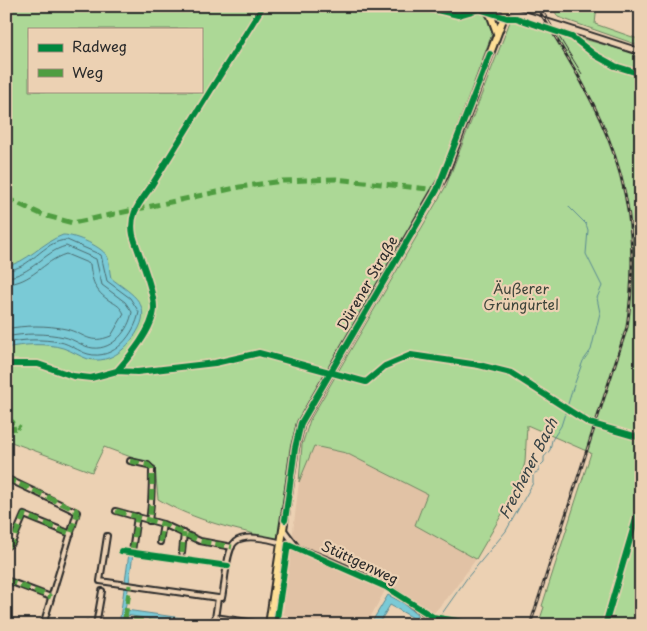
<svg xmlns="http://www.w3.org/2000/svg" width="647" height="631" viewBox="0 0 647 631" font-family="'Playpen Sans',sans-serif">
	<style>
		.built { fill: #e1c2a5 }
		.green { fill: #acd896; stroke: #6c8260; fill-rule: evenodd }
		.water { fill: #7acad6; stroke: #5a8a92 }
		.lines { fill: none; stroke-linecap: round; stroke-linejoin: round }
		.shore { stroke: #4b6b6f; stroke-width: 1 }
		.stream { stroke: #5a8a92; stroke-width: 1 }
		.street-casing { stroke: #2b2b2b; stroke-width: 8 }
		.secondary-casing { stroke: #2b2b2b; stroke-width: 9 }
		.primary-casing { stroke: #2b2b2b; stroke-width: 10 }
		.street { stroke: #ecd1b3; stroke-width: 4 }
		.secondary { stroke: #ecd1b3; stroke-width: 5.5 }
		.primary { stroke: #fdde96; stroke-width: 6 }
		.tram { stroke: #2b2b2b; stroke-width: 1 }
		.rail-casing { stroke: #2b2b2b; stroke-width: 3 }
		.rail { stroke: #ecd1b3; stroke-width: 1; stroke-dasharray: 4; stroke-linecap: butt }
		.quiet { stroke: #4f9d41; stroke-width: 5; stroke-dasharray: 10 5; stroke-linecap: butt }
		.cycleway-casing { stroke: #ecd1b3; stroke-width: 9 }
		.cycleway { stroke: #00873e; stroke-width: 6 }
		.labels { text-anchor: middle; dominant-baseline: central; stroke-width: 4.5; stroke-linejoin: round; paint-order: stroke }
		.street-label { font-size: 14px; fill: #2b2b2b; stroke: #ecd1b3 }
		.park-label { font-size: 14px; fill: #3e453b; stroke: #ecd1b3 }
		.water-label { font-size: 15px; font-style: italic; fill: #374345; stroke: #ecd1b3 }
	</style>
	<rect width="100%" height="100%" fill="#ecd1b3"/>
	<filter id="ink" filterUnits="userSpaceOnUse"><feTurbulence type="fractalNoise" baseFrequency=".02" numOctaves="2"/><feDisplacementMap in="SourceGraphic" scale="10" xChannelSelector="R" yChannelSelector="G"/><feConvolveMatrix kernelMatrix="1 2 1 2 8 2 1 2 1" color-interpolation-filters="sRGB"/></filter>
	<g filter="url(#ink)">
		<path class="built" d="M314,446L346,453L427,494L415,525L476,559L453,591L432,615L388,585L366,625H305L283,614L299,482Z"/>
		<path class="green" d="M6,6H477L490,17L493,31L437,182L297,423L290,447L278,539C236,530 195,521 158,499L155,466L104,447L92,472L6,440ZM29,29H201V91H29Z
			M543,6H597L595,24L641,40V46L558,17L553,8L547,11Z
			M511,19L577,40L580,38L641,55V625H544L545,620L540,619L544,607L542,606L591,453L527,425L525,462L520,483L476,559L415,525L427,494L346,453L314,446L299,482L302,445L310,420L446,186Z"/>
		<path class="water" d="M63,235C75,235 104,247 108,258C110,265 109,271 111,278C128,292 152,302 139,328C130,346 111,365 88,359C79,356 72,351 63,348C46,343 23,344 6,348V266C27,263 42,242 63,235Z
			M129,553L133,554L125,611L126,610L210,622V625H194L125,615L123,625H119Z
			M388,595L403,603L417,614V620L390,605L378,625H370Z"/>
		<g class="lines">
			<path class="shore" d="M6,270C31,270 42,241 67,240L101,255L107,281L130,298L139,312C135,334 114,361 88,354C78,351 70,344 60,342C43,339 23,339 6,343
				M6,277C31,276 43,252 66,246L96,259L102,285L125,302L132,312C129,330 113,350 93,348C83,347 74,339 64,337C47,333 24,333 6,337
				M6,284C32,283 43,261 66,254L90,264C92,280 94,291 110,301C116,304 121,307 124,314L111,336C89,345 86,334 66,329C48,325 24,325 6,329"/>
			<path class="stream" d="M441,615L467,578L506,531L533,483V474L539,471V467L544,462V457L550,450L552,440L561,426L573,388L583,361L591,350L600,313L597,298L602,286L586,254L588,230L586,224L569,207"/>
			<g class="street-casing">
				<path id="street" d="M130,461L148,465L152,469C152,487 152,503 149,521
					M6,478L77,512L43,625
					M116,511L163,524L200,541L232,547
					M284,530L296,546
					M107,536L100,581L218,598
					M160,542L163,524
					M6,547L12,543L24,515L71,534
					M132,552L137,516
					M182,553L184,533
					M6,580L51,597
					M215,617L268,625
					M88,625H89
					M96,625L102,591
					M214,625L218,598H222C225,585 226,550 235,542C257,522 363,575 388,588C403,596 416,610 433,617C447,623 466,623 482,625"/>
			</g>
			<g class="secondary-casing">
				<path id="secondary" d="M497,6L641,52"/>
			</g>
			<g class="primary-casing">
				<path id="primary" d="M484,6L491,16L497,33
					M269,625L295,448L301,423L444,176L508,6"/>
			</g>
			<use href="#street" class="street"/>
			<use href="#secondary" class="secondary"/>
			<use href="#primary" class="primary"/>
			<path class="tram" d="M540,6L582,74"/>
			<g class="rail-casing">
				<path id="rail" d="M530,625L627,327C647,191 605,115 536,6"/>
			</g>
			<use href="#rail" class="rail"/>
			<path class="quiet" d="M6,198L43,215L73,223L240,187L282,181L336,179L437,190
				M6,417L20,428
				M6,429L20,428
				M130,461L148,465L152,469C152,487 152,503 149,521
				M6,478L76,510L77,515L70,536
				M116,511L163,524L200,541L232,547
				M160,542L163,524
				M6,547L12,543L24,515L71,534
				M132,552L137,516
				M182,553L184,533
				M6,580L51,597
				M125,618L130,585
				M124,625L125,618L169,625"/>
			<g class="cycleway-casing">
				<path id="cycleway" d="M420,6L458,15L479,9L507,18H516L572,37L595,55L615,66L641,74
					M6,364H38L73,376L91,378L117,371L137,372L215,363L259,353L366,382L385,366L411,355L479,365L511,373L589,423L641,438
					M117,371C130,356 153,329 154,309C155,292 138,253 133,235C129,214 139,204 150,188L263,6
					M285,520L295,448L301,423L437,190L490,54
					M121,551L228,566
					M276,625L288,544L386,587L433,617L482,625
					M605,625L641,502"/>
			</g>
			<use href="#cycleway" class="cycleway"/>
		</g>
	</g>
	<g class="labels">
		<g class="street-label">
			<text transform="translate(367 283) rotate(-60)">Dürener Straße</text>
			<text transform="translate(360 562) rotate(25)">Stüttgenweg</text>
		</g>
		<g class="park-label">
			<text x="521" y="288">Äußerer<tspan x="521" dy="16">Grüngürtel</tspan></text>
		</g>
		<g class="water-label">
			<text transform="translate(527 468) rotate(-63)">Frechener Bach</text>
		</g>
	</g>
	<rect width="647" height="631" fill="none" stroke="#ecd1b3" stroke-width="25"/>
	<rect x="12" y="12" width="622" height="606" fill="none" stroke="#2b2b2b" stroke-width="2" filter="url(#ink)"/>
	<rect x="28" y="28" width="175" height="65" fill="#ecd1b3" stroke="#9f8f7d"/>
	<rect x="38" y="44" width="25" height="8" fill="#00873e" stroke="#9f8f7d"/>
	<text x="72" y="52" font-size="15" fill="#2b2b2b">Radweg</text>
	<rect x="38" y="69" width="25" height="8" fill="#4f9d41" stroke="#9f8f7d"/>
	<text x="72" y="78" font-size="15" fill="#2b2b2b">Weg</text>
</svg>
